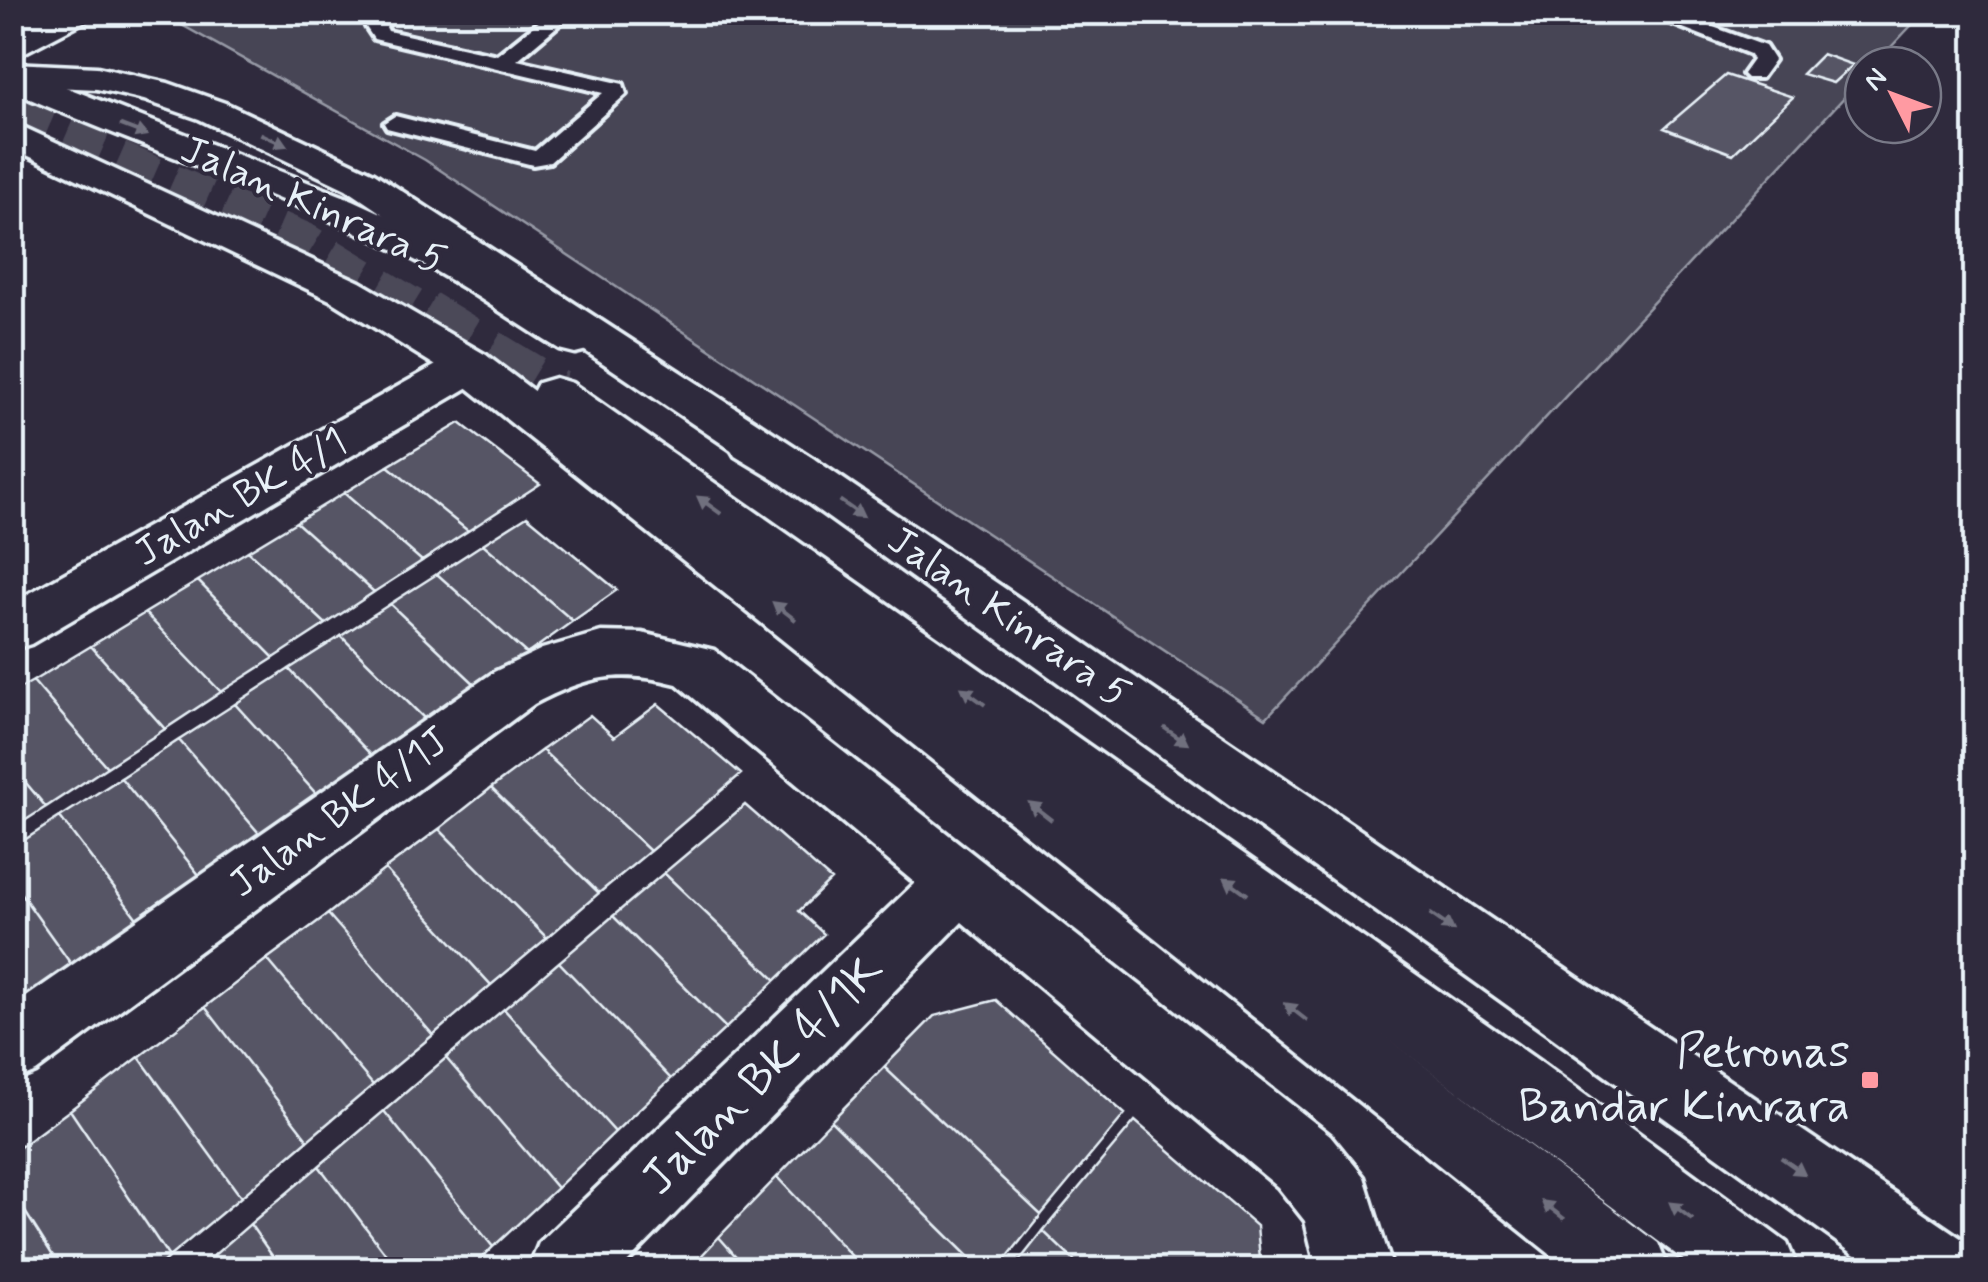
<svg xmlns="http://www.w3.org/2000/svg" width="1988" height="1282" viewBox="0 0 1988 1282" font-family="Mynerve,sans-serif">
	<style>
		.green { fill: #464455; stroke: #979aa6; stroke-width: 2.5 }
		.building { fill: #575565; stroke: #e8f1f8; stroke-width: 2.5 }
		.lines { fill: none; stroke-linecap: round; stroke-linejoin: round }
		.highway-tunnel-far1 { stroke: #4b4859; stroke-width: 39; stroke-dasharray: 39 19; stroke-linecap: butt }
		.highway-tunnel { stroke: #4b4859; stroke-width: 50; stroke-dasharray: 50 25; stroke-linecap: butt }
		.lane-casing { stroke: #e8f1f8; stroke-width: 8 }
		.street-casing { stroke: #e8f1f8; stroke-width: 7 }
		.secondary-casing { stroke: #e8f1f8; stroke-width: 7 }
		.highway-casing { stroke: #e8f1f8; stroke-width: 7 }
		.lane { fill: #2f2a3d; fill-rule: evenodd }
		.street { fill: #2f2a3d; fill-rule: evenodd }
		.secondary { fill: #2f2a3d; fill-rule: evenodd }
		.highway { fill: #2f2a3d; fill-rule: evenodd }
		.oneway { fill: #70707e }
		.poi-dot { fill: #ff9aa2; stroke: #2f2a3d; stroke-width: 4 }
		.labels { text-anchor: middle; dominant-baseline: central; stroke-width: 8; stroke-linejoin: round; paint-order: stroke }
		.street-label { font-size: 40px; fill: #e8f1f8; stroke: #2f2a3d }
		.near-poi-label { font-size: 48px; fill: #e8f1f8; stroke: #2f2a3d; text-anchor: end }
		.near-street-label { font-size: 48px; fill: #e8f1f8; stroke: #2f2a3d }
	</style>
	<rect width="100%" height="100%" fill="#2f2a3d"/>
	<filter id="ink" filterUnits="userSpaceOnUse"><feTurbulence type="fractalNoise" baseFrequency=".01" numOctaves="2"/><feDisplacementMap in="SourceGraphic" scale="20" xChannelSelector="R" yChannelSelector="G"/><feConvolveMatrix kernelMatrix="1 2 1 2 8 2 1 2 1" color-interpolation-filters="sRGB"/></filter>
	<g filter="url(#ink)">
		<path class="green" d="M184,12L1923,13L1874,65H1863V77L1266,718L425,160L171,19Z"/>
		<path class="building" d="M1822,54L1853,65L1833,83L1802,74Z
			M1726,75L1793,97L1733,154L1664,128Z
			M460,423L540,484L468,531L388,466Z
			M388,466L468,531L422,561L344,493Z
			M344,493L422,561L374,592L296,522Z
			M527,516L617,590L573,621L483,544Z
			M296,522L374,592L326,624L248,551Z
			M483,544L573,621L527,654L437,574Z
			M248,551L326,624L274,658L198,581Z
			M437,574L527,654L479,688L390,604Z
			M198,581L274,658L221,692L145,613Z
			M390,604L479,688L429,723L341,636Z
			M145,613L221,692L165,729L91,646Z
			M341,636L429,723L376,760L289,669Z
			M91,646L165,729L107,767L33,681Z
			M289,669L376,760L321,799L235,704Z
			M33,681L107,767L46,807L12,766V693Z
			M235,704L321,799L264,839L179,740Z
			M658,704L741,774L650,851L542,750L590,715L614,737Z
			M179,740L264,839L204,881L121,778Z
			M542,750L650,851L599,893L491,788Z
			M12,766L46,807L12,829Z
			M121,778L204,881L142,925L60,817Z
			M491,788L599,893L547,938L439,829Z
			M745,805L831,880L799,911L824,934L776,980L664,873Z
			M60,817L142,925L76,971L12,881V848Z
			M439,829L547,938L491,985L385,869Z
			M385,869L491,985L433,1035L328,914Z
			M664,873L776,980L726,1028L613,916Z
			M12,881L76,971L12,1016Z
			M328,914L433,1035L373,1085L267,959Z
			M613,916L726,1028L671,1079L559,962Z
			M267,959L373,1085L308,1140L205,1007Z
			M559,962L671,1079L615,1132L504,1009Z
			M996,1000L1125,1114L1041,1215L884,1067L934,1016Z
			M205,1007L308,1140L241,1197L139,1057Z
			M504,1009L615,1132L557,1188L446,1058Z
			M139,1057L241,1197L169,1257L70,1110Z
			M446,1058L557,1188L493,1247L384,1111Z
			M884,1067L1041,1215L997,1270H982L831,1121Z
			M70,1110L169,1257L154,1270H62L12,1191V1153Z
			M384,1111L493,1247L470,1270H398L319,1166Z
			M831,1121L982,1270H865L777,1177Z
			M1135,1121L1257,1226L1261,1270H1084L1043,1231Z
			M319,1166L398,1270H282L250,1224Z
			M777,1177L865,1270H748L719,1237Z
			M12,1191L62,1270H12Z
			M250,1224L282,1270H197Z
			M1043,1231L1084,1270H1012Z
			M719,1237L748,1270H688Z"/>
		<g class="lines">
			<path class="highway-tunnel-far1" d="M12,114L302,241L428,317"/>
			<path class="highway-tunnel" d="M424,315L555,394"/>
			<g class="lane-casing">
				<path id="lane" d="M378,12H399L386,27L388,31L497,55L551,12H574L517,60L623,84L626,94L550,162L533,165L387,128L384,123L395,116L535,151L603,93L374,39L366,27Z
					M1642,12H1672L1765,46L1774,60L1761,78H1747L1743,74L1753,60L1750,54Z"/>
			</g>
			<g class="street-casing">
				<path id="street" d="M470,351L486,355L493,366L486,377L31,644L12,650V603L454,355Z
					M601,632L642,633L714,650L1330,1135L1364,1177L1393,1270H1317L1305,1221L1278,1187L962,922L620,1270H528L539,1243L915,883L677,684C618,669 587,676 534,704L36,1072L12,1082V1007L494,672L542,649Z"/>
			</g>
			<g class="secondary-casing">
				<path id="secondary" d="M51,12H94L89,19L12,59V34Z
					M12,66L353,200L442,241L591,329L597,339L591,349L575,353L559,349C510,319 461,283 409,257C281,193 143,149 12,91Z
					M12,122L360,282L486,355L1658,1243L1669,1270H1570L454,377L330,300L12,148Z
					M752,427L769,432L814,459L1968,1243L1976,1270H1876L780,483L735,456L728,444L735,432Z"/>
			</g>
			<g class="highway-casing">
				<path id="highway" d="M12,12H55L50,19L12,33Z
					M12,63L97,67L168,83L225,103L374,173L814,459L822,471L814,483L797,488L780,483L346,189L199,119L144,100L97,89L12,85Z
					M555,378L572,383L1539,1061L1787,1243L1798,1270H1697L538,405L532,394L538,383Z"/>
			</g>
			<use href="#lane" class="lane"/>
			<use href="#street" class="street"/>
			<use href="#secondary" class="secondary"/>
			<use href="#highway" class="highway"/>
		</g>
		<defs><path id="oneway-solid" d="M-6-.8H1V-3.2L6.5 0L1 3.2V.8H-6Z" transform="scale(2.5)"/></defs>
		<g class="oneway">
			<use href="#oneway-solid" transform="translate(134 130) rotate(21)"/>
			<use href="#oneway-solid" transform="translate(274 140) rotate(25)"/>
			<use href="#oneway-solid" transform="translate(709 505) rotate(-144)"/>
			<use href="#oneway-solid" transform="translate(852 509) rotate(35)"/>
			<use href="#oneway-solid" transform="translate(784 611) rotate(-142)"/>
			<use href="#oneway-solid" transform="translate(973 696) rotate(-144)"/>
			<use href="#oneway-solid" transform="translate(1176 736) rotate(35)"/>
			<use href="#oneway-solid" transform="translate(1040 811) rotate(-142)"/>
			<use href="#oneway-solid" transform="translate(1236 886) rotate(-144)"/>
			<use href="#oneway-solid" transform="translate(1442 922) rotate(35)"/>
			<use href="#oneway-solid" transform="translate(1296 1012) rotate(-142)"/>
			<use href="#oneway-solid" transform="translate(1793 1166) rotate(35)"/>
			<use href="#oneway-solid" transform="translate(1553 1210) rotate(-142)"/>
			<use href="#oneway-solid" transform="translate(1681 1211) rotate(-143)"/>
		</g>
	</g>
	<rect class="poi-dot" x="1860" y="1070" width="20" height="20" rx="5"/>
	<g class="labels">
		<g class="street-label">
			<text transform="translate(313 206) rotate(24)">Jalan Kinrara 5</text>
			<text transform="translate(241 498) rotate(-30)">Jalan BK 4/1</text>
			<text transform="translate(1008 618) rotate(35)">Jalan Kinrara 5</text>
			<text transform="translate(340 813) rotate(-36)">Jalan BK 4/1J</text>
		</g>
		<g class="near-poi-label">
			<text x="1850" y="1052">Petronas<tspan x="1850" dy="55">Bandar Kinrara</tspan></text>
		</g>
		<g class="near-street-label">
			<text transform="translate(763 1075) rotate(-45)">Jalan BK 4/1K</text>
		</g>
	</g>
	<rect width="1988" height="1282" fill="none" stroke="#2f2a3d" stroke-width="50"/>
	<rect x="25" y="25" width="1938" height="1232" fill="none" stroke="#e8f1f8" stroke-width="4" filter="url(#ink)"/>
	<g transform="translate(1893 95) rotate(312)"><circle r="48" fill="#2f2a3d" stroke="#797a88" stroke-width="2.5"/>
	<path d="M0-8L18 38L0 25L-18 38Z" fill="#ff9aa2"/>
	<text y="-15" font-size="28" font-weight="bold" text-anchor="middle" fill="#e8f1f8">N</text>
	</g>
</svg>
